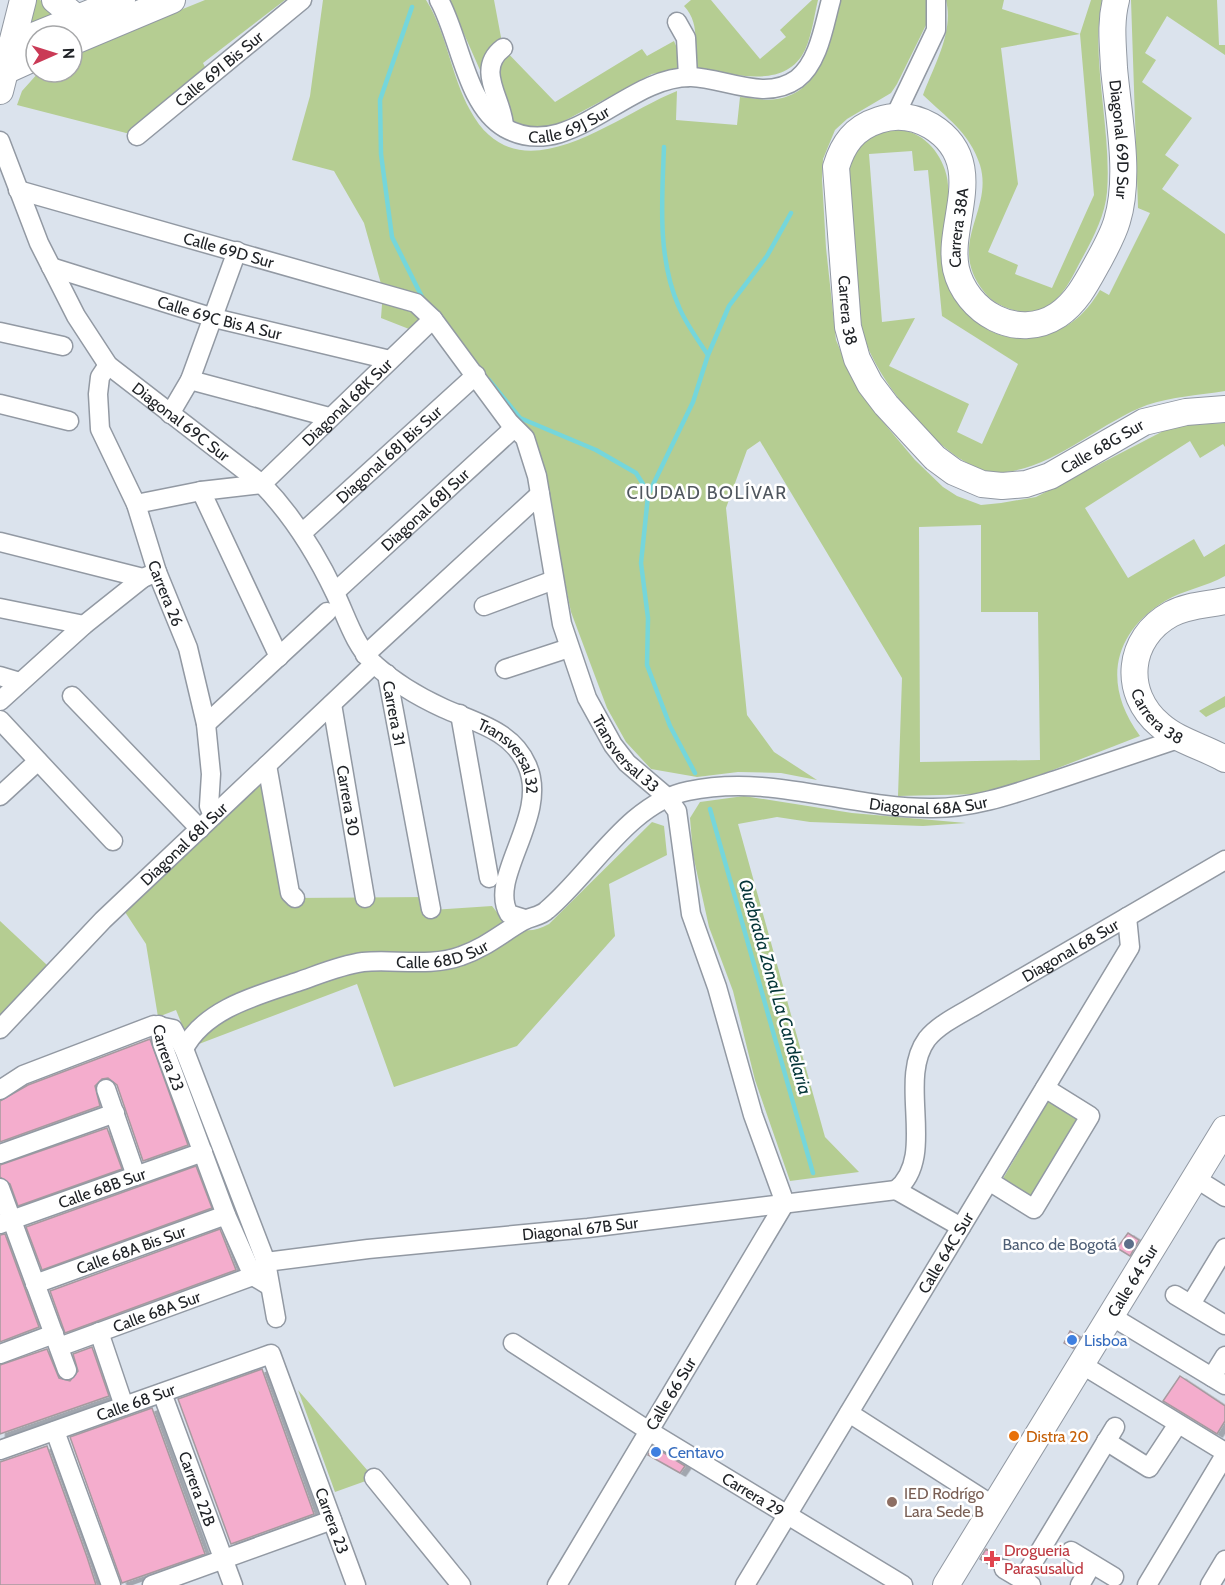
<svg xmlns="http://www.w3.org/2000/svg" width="1225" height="1585" viewBox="0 0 1225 1585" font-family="Cabin,sans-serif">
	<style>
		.green { fill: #b5cd92; fill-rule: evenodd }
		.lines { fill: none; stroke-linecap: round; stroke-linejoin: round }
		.stream { stroke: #75d6db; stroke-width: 4.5 }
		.building { fill: #f4adcd; stroke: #a79a9f; stroke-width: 1.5; filter: url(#shadow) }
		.street-casing { stroke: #9299a3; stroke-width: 21 }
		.secondary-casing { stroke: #9299a3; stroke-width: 28 }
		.street { stroke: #fff; stroke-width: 18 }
		.secondary { stroke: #fff; stroke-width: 26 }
		.service-dot { fill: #5c6f8a; stroke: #fff; stroke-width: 2 }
		.shop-dot { fill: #3f7fe0; stroke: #fff; stroke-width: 2 }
		.food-dot { fill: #e8710a; stroke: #fff; stroke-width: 2 }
		.education-dot { fill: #8d6e63; stroke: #fff; stroke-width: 2 }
		.health-dot { fill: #e0444e; stroke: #fff; stroke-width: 2 }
		.labels { text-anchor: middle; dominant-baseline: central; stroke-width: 5; stroke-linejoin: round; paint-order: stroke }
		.street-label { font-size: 16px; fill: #202327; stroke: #fff }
		.service-label { font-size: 16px; fill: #4e5e75; stroke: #fff; text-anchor: end }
		.shop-label { font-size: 16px; fill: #366cbe; stroke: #fff; text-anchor: start }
		.food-label { font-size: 16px; fill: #c56008; stroke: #fff; text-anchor: start }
		.education-label { font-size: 16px; fill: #785e54; stroke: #fff; text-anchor: start }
		.health-label { font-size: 16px; fill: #be3a42; stroke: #fff; text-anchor: start }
		.neighbourhood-label { font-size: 18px; letter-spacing: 1.5px; fill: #50575f; stroke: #fff }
		.water-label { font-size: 18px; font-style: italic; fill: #043538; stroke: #fff }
	</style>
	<defs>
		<filter id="shadow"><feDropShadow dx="5.5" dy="3" stdDeviation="0" flood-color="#0004"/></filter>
	</defs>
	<rect width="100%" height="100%" fill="#dbe3ed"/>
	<path class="green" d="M33,0H40L58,13L25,32Z
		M205,0H285L203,63L205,67L130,134L17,105L22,91L39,72H72V54Z
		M323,0H426C447,33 451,76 470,110C518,200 614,116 677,91L676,120L737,125L740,97C751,98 766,101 777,99C823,92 831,37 839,0H928V21L897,84L891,93L847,119L835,130L823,159L822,179L826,248L836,340L852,378L878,416L915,460L943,487L957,496L981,505L1001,503L1036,497L1173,426L1225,423V447L1223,444L1200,458L1190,441L1085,508L1128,578L1194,539L1204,557L1225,544V576C1206,587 1183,590 1165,601C1111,634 1103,686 1140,736L1040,775L981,794L898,796L902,678L760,441L747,450L726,508L747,715L774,752L817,780L781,773L738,772L697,777L651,769L626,742L607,708L571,612L542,471L428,315L409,329L381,318L383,291L364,223L334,171L292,160L310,96ZM981,525V612H1038L1040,760L920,762L919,527Z
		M449,0H494L503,48L555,102L642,49L647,56L674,41L679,53L681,69L652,74L553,127L529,129L514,121L495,104Z
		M691,0H711L760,59L786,37L780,30L812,0H818C814,16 812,35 805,50C785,92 729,73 694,67C695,45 700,23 684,6Z
		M946,0H1004L1002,9L1080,34L1091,0H1102C1090,57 1112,132 1107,192C1105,217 1091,242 1079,264C1068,286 1059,303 1035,313C1019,313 996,307 985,293C945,244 994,211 980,165C970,133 946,117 923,95C934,65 954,32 946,0ZM1080,34L1094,195L1052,288L1015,274L1018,265L988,252L1018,184L1001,48Z
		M1131,0H1217L1219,45H1225V55L1167,16L1145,53L1156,60L1142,82L1192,118L1165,155L1179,165L1162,189L1225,234V391C1200,395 1171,397 1147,405C1098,423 1045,476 993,472C947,468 877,381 865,339C855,304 855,264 852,228C850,210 845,171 852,154C856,145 863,141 871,136C902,119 934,137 945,170C954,196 941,223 943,249C947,298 979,346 1034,337C1065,332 1084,317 1100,290L1109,295L1150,213L1138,208ZM912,151L914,171L928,170L942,316L1018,364L982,444L957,432L969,404L889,366L915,318L882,322L869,154Z
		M1225,696V707L1206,717L1199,711Z
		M269,776L294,898L429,897L432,910L492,906C508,927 524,938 549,924L652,822L664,826L667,855L609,884L615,936L517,1046L394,1087L357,984L191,1047L176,1010L158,1017L146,944L125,912Z
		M744,796L852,813L966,823L923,826L810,822L777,817L738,824L825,1137L859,1172L790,1181L755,1080L733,991L709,927L693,855L690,818L700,802Z
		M0,921L47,965L0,1015Z
		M1049,1100L1080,1118L1033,1200L1001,1182Z
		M298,1390L374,1478L335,1492Z"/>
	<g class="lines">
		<path class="stream" d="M412,7L380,100L381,154L392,237L423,299
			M664,147C662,199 657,258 679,307C686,324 698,340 708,355
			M489,380L520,418L596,450L636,473L643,484L648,496L641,563L648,618L647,665L670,726L695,773
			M648,495L693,402L708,355L729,306L767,256L791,213
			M710,809L813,1173"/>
	</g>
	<path class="building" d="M150,1039L188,1145L143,1161L117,1085L108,1078L102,1079L95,1086L100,1106L0,1142V1101L28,1085Z
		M107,1128L122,1169L18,1206L10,1184L0,1177V1165Z
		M196,1166L212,1208L42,1270L26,1227Z
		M220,1229L236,1270L65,1333L50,1291Z
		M1128,1233L1139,1240L1130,1256L1117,1248Z
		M5,1234L39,1327L0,1342V1235Z
		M1070,1331L1080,1337L1073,1348L1064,1343Z
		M92,1347L109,1396L0,1434V1365L47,1349L59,1378L70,1381L78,1371L73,1354Z
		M262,1369L314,1514L231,1544L178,1399Z
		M1180,1376L1225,1406V1421L1217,1434L1163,1401Z
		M152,1408L205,1554L122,1583L70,1437Z
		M47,1446L87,1557L96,1585H0V1462Z
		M653,1446L685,1466L680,1473L648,1455Z
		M986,1549L1001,1558L993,1567L980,1559Z"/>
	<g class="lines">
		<g class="street-casing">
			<g id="street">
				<path id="s1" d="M439,0C460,37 466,106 505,128C569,164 626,76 691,77C725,78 765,102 797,79C819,62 824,25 831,0"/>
				<path d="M677,22L686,38L688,77"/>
				<path d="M503,48C474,70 504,101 504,127"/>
				<path d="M895,116L936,30V0"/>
				<path id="s2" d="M137,136L302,0"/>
				<path id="s3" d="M0,141L39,243L76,316L108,365L262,484C292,515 316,553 335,593C347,618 354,644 374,664C394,682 419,697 443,708C474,722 512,730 527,765C550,816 487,877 509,914L525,919"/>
				<path id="s4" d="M18,190L416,303L433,319L509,422L525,438L537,476L562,624L587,698L613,745L627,763L667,797L677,811L691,914L717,987L753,1115L785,1203L557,1585"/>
				<path id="s5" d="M51,267L214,318L390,360"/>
				<path d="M0,332L63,346"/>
				<path id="s6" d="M108,365L100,377L98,394L100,429L136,504L157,572L188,648L206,724L211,774L209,806L213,816"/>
				<path d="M190,380L329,417"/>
				<path d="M0,404L69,421"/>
				<path d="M170,414L190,380L237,251"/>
				<path id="s7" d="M262,484L433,319"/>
				<path d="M201,491L279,657"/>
				<path d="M136,504L201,491L262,484"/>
				<path id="s8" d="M302,533L476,375"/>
				<path d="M0,542L143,578"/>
				<path id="s9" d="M335,592L514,428"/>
				<path d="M484,606L554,580"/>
				<path d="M0,608L84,625"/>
				<path d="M365,655L540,494"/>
				<path d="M505,669L569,648"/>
				<path id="s10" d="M387,674L431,909"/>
				<path d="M0,676L20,682"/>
				<path d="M72,696L200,829"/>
				<path d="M0,701L84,625L143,578L157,572"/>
				<path id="s11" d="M332,704L365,898"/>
				<path d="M460,714L489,878"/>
				<path d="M0,720L113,841"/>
				<path d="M206,724L327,612"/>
				<path d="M267,765L290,893L295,898"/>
				<path d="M0,796L38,761"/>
				<path id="s12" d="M159,1025L162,1043L226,1215L253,1276L268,1285"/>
				<path id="s13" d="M0,1029L103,920L374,664"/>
				<path id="s14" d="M184,1049C205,1008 259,995 300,981C320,974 341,965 363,962C394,959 431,967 461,956C485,948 502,933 523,921C531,916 540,917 547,910C591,873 629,803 688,791C772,773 850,809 933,808C976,808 1016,793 1056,780C1098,766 1140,752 1181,738"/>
				<path d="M106,1089L136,1176"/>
				<path d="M0,1090L23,1075L154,1025L173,1029L184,1049L266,1262L276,1318"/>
				<path d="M0,1154L115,1113"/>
				<path d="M1195,1178L1225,1197"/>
				<path d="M989,1181L1034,1209L1090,1116L1045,1088"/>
				<path d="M0,1188L67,1370"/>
				<path id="s15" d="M896,1190C938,1156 896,1081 927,1039C940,1023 963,1013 981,1002L1225,860"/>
				<path d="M896,1190L961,1227"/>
				<path id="s16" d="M0,1224L203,1152"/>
				<path id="s17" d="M266,1262L368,1249L588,1228L896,1190"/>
				<path id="s18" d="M35,1284L226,1215"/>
				<path d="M1175,1295L1225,1325"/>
				<path d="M1191,1304L1225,1248"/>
				<path d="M1111,1316L1225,1385"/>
				<path d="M99,1332L124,1406"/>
				<path id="s19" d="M513,1343L649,1431L903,1585"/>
				<path id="s20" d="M59,1347L253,1276L260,1269"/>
				<path d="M0,1354L54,1334"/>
				<path d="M1081,1364L1225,1452"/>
				<path d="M1212,1377L1225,1356"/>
				<path id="s21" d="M162,1393L233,1585"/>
				<path d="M849,1413L994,1506"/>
				<path d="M55,1431L111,1585"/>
				<path d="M1106,1441L1149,1468L1178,1424"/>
				<path id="s22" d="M0,1450L271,1354L356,1585"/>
				<path d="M374,1478L461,1585"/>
				<path d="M1071,1551L1114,1577"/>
				<path d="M1004,1569L1031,1585"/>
				<path d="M1023,1579L1115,1427"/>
				<path d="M152,1585L332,1520"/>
				<path id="s23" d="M745,1585L1130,947L1127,917"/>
				<path d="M1080,1585L1092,1564"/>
				<path d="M1147,1585L1225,1455"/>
				<path d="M1210,1585L1225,1560"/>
			</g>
		</g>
		<g class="secondary-casing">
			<g id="secondary">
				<path d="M55,0L77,18"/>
				<path id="s24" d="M1116,0C1110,23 1113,45 1114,68C1118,114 1131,176 1117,221C1113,235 1105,249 1098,262C1087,282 1077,302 1058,315C1017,342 966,312 956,269C946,223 990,162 931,126C915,117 897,114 879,120C854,128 843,144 836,167L848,327L857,359L870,384L886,405L935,458L954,472L982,484L1002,486L1026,484L1050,476L1144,422L1186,412L1225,409"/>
				<path d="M72,42L172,0"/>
				<path d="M11,45L122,0"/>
				<path d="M5,71L36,57"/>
				<path d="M0,91L23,0"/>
				<path id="s25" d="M1225,601C1207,605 1188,605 1171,614C1127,638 1122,693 1160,725C1178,741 1204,747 1225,759"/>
				<path id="s26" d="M946,1585L1225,1129"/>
			</g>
		</g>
		<use href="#street" class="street"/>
		<use href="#secondary" class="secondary"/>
	</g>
	<circle class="service-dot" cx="1129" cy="1244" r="6"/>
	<g class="shop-dot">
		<circle cx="1072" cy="1340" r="6"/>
		<circle cx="656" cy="1452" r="6"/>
	</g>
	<circle class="food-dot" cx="1014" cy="1436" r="6"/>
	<circle class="education-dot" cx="892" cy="1502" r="6"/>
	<path class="health-dot" d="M989 1550h6v6h6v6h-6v6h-6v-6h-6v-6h6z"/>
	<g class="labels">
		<g class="street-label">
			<text stroke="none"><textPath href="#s2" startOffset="106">Calle 69I Bis Sur</textPath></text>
			<text stroke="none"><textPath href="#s1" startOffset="214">Calle 69J Sur</textPath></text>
			<text stroke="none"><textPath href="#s24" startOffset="140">Diagonal 69D Sur</textPath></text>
			<text stroke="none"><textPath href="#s24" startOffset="507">Carrera 38A</textPath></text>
			<text stroke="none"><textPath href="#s4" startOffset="219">Calle 69D Sur</textPath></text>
			<text stroke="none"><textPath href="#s24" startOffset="885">Carrera 38</textPath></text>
			<text stroke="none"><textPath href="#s5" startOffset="176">Calle 69C Bis A Sur</textPath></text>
			<text stroke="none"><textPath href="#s7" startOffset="118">Diagonal 68K Sur</textPath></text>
			<text stroke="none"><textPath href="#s3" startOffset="342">Diagonal 69C Sur</textPath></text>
			<text stroke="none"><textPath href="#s24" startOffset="1245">Calle 68G Sur</textPath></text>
			<text stroke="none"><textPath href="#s8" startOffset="117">Diagonal 68J Bis Sur</textPath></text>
			<text stroke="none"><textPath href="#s9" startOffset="122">Diagonal 68J Sur</textPath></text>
			<text stroke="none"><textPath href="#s6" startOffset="244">Carrera 26</textPath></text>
			<text stroke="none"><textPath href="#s25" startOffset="180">Carrera 38</textPath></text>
			<text stroke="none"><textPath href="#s10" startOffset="40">Carrera 31</textPath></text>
			<text stroke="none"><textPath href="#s4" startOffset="924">Transversal 33</textPath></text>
			<text stroke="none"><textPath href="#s3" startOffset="826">Transversal 32</textPath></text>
			<text stroke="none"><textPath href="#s14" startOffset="830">Diagonal 68A Sur</textPath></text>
			<text stroke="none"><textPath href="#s11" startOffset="98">Carrera 30</textPath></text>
			<text stroke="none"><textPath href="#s13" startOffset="261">Diagonal 68I Sur</textPath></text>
			<text stroke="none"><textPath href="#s15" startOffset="328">Diagonal 68 Sur</textPath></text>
			<text stroke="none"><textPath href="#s14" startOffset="284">Calle 68D Sur</textPath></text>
			<text stroke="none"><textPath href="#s12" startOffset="34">Carrera 23</textPath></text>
			<text stroke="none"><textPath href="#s16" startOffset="108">Calle 68B Sur</textPath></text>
			<text stroke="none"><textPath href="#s17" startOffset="316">Diagonal 67B Sur</textPath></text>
			<text stroke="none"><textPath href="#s18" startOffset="102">Calle 68A Bis Sur</textPath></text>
			<text stroke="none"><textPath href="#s23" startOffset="388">Calle 64C Sur</textPath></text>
			<text stroke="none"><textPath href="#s26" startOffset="357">Calle 64 Sur</textPath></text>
			<text stroke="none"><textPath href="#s20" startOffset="104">Calle 68A Sur</textPath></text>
			<text transform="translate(671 1394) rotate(-59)">Calle 66 Sur</text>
			<text stroke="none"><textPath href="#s22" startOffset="144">Calle 68 Sur</textPath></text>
			<text stroke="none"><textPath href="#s21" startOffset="102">Carrera 22B</textPath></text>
			<text stroke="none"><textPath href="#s19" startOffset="284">Carrera 29</textPath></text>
			<text stroke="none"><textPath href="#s22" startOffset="465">Carrera 23</textPath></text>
		</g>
		<g class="service-label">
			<text x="1117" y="1244">Banco de Bogotá</text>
		</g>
		<g class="shop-label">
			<text x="1084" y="1340">Lisboa</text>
			<text x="668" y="1452">Centavo</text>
		</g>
		<g class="food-label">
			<text x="1026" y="1436">Distra 20</text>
		</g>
		<g class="education-label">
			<text x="904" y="1493">IED Rodrígo<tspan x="904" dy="18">Lara Sede B</tspan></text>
		</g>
		<g class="health-label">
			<text x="1004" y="1550">Drogueria<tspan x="1004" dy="18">Parasusalud</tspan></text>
		</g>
		<g class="neighbourhood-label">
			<text x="707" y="493">CIUDAD BOLÍVAR</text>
		</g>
		<g class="water-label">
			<text transform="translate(775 987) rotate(74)">Quebrada Zonal La Candelaria</text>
		</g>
	</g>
	<g transform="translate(54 54) rotate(87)"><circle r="28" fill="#ffffff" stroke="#a6a7a9" stroke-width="1.5"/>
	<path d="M0-4.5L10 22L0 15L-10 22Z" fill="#ca3a56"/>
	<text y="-9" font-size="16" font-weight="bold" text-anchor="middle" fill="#202327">N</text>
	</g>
</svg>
